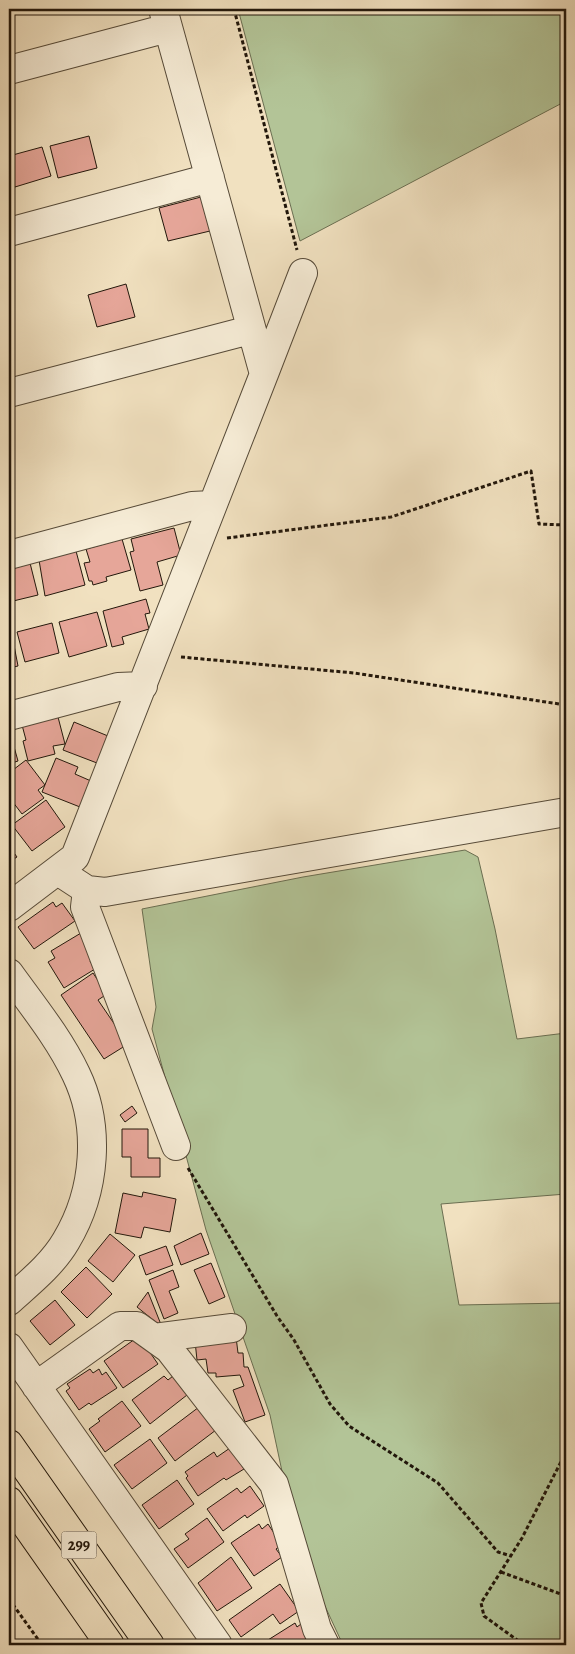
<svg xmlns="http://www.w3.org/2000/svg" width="575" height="1654" viewBox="0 0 575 1654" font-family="Alegreya,serif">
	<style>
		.green { fill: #b3c497; stroke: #6a6e51 }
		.building { fill: #e6a699; stroke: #22170b }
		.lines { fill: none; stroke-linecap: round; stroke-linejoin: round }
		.minor-casing { stroke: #564a38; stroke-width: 30 }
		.highway-casing { stroke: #22170b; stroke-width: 30 }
		.path { stroke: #22170b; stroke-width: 3; stroke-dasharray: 4 2.5; stroke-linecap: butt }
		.minor { stroke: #f6ecd6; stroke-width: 28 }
		.highway { stroke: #f1e1c0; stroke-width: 28 }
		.labels { text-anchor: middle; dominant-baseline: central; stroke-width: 4; stroke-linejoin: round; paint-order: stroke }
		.shield { fill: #f6ecd6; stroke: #625748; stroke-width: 1 }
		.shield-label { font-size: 16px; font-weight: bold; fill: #22170b }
	</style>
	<rect width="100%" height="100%" fill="#f1e1c0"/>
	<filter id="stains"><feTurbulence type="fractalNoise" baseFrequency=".004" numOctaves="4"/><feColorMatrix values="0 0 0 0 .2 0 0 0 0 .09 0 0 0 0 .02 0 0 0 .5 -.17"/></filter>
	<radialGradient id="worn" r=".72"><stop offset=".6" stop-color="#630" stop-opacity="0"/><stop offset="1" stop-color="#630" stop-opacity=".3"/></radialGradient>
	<path class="green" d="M238,9H566V101L300,241Z
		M465,850L478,857L495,929L517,1039L566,1033V1194L441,1204L459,1305L566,1303V1645H343L324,1604L283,1476L270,1415L206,1230L152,1029L156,1007L142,909L303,877Z"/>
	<path class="building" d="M89,136L97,168L58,178L50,146Z
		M42,147L51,176L15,187L9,167V156Z
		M201,197L210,231L168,241L159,208Z
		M126,284L135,317L97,327L88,295Z
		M174,528L181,555L157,562L163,585L140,591L130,552L134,551L131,539Z
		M122,539L131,570L106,577L107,581L93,585L92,581H89L84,563L90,562L86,549Z
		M76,551L85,585L45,596L39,560Z
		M30,563L38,595L9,602V568Z
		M146,599L150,613L145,614L149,629L122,637L124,644L112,647L103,611Z
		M97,612L107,646L69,657L59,622Z
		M52,623L59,653L25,662L17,632Z
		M12,635L18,666L9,668V636Z
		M58,717L65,744L53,746L55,754L28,761L23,741L26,740L22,725Z
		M74,722L108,736L97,763L63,750Z
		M9,729L18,761L9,764Z
		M56,758L78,767L75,774L91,781L80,807L42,792Z
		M26,760L45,785L38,790L44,798L22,814L9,797V773Z
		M46,800L65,827L32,851L12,825Z
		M9,846L17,857L9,862Z
		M53,902L56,907L62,903L75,921L34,949L18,927Z
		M81,933L96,957L90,961L95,969L64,988L48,962L55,958L51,951Z
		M93,973L107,994L98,1000L128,1044L104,1059L61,995Z
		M132,1106L137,1113L125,1122L120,1115Z
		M122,1129H148V1158H160V1177H131V1157H122Z
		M143,1192L176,1199L170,1232L144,1227L141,1238L115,1233L123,1193L142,1197Z
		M201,1233L209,1254L181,1265L174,1246Z
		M110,1234L135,1255L113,1282L88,1261Z
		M166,1246L173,1265L146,1275L139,1256Z
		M211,1263L225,1297L209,1304L194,1270Z
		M86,1267L112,1294L87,1318L61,1292Z
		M173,1270L179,1287L169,1291L178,1313L164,1319L149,1280Z
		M148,1292L162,1327L137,1307Z
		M55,1300L75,1325L50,1345L30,1321Z
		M236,1337L238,1353H243L244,1367H248L265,1415L245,1422L233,1390L244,1386L240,1375L216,1377V1373H208L206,1359L197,1360L195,1341Z
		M135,1339L141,1347L144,1344L158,1364L123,1388L104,1361Z
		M90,1369L93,1373L99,1369L102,1375L106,1372L117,1388L91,1405L89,1403L79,1410L66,1391L70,1388L67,1384Z
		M164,1376L168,1380L173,1376L187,1395L150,1424L132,1400Z
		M122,1401L141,1426L105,1452L89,1429L100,1421L98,1419Z
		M199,1407L216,1430L175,1461L158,1438Z
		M150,1439L167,1463L132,1489L114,1465Z
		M230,1448L244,1469L226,1480L224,1478L198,1496L186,1478L188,1476L185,1472L214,1452L217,1457Z
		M177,1480L194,1504L159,1529L142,1505Z
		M250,1486L264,1506L247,1518L245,1515L223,1531L207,1509L237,1488L241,1493Z
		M207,1518L224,1542L188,1568L174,1549L189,1539L185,1534Z
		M259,1524L262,1529L268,1524L282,1545L276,1549L282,1557L254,1576L231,1543Z
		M231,1557L252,1588L217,1611L198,1583Z
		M280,1584L299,1611L280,1624L273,1614L241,1637L229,1620Z
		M295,1623L297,1627L301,1624L315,1645H260Z"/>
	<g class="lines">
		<g class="minor-casing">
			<path id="minor" d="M9,70L168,28
				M9,232L210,178
				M264,374L303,273
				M9,393L250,330
				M9,555L192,506L212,505
				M9,716L118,687L143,686
				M58,871L87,890L105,892L566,812
				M87,890L85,907L176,1146
				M9,907L75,857L264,374L163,9
				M9,973C32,1005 59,1038 76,1074C101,1126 96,1191 66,1241C52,1265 29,1283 9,1301
				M154,1338L232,1328
				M9,1347L218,1645
				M36,1386L120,1326H137L169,1349L274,1484L317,1629L325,1645"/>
		</g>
		<g class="highway-casing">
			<path id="highway" d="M9,1444L150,1645
				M9,1501L110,1645"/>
		</g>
		<path class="path" d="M234,9L297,250
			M227,538L391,517L531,471L539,524L566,525
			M181,657L354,673L566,705
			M188,1168L277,1316L294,1340L330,1404L349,1426L438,1483L498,1552L511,1556
			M501,1572L566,1596
			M9,1599L42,1645
			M524,1645L484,1616L481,1603L522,1538L566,1452"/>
		<use href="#minor" class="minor"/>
		<use href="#highway" class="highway"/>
	</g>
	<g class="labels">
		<rect class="shield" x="61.5" y="1531.5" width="35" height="27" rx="4"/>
		<g class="shield-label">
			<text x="79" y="1545">299</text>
		</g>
	</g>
	<rect width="575" height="1654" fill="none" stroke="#f1e1c0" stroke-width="30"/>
	<rect x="10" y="10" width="555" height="1634" fill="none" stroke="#22170b" stroke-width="2.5"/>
	<rect x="15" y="15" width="545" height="1624" fill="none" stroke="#22170b"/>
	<rect width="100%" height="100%" filter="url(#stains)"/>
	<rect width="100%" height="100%" fill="url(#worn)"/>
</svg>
